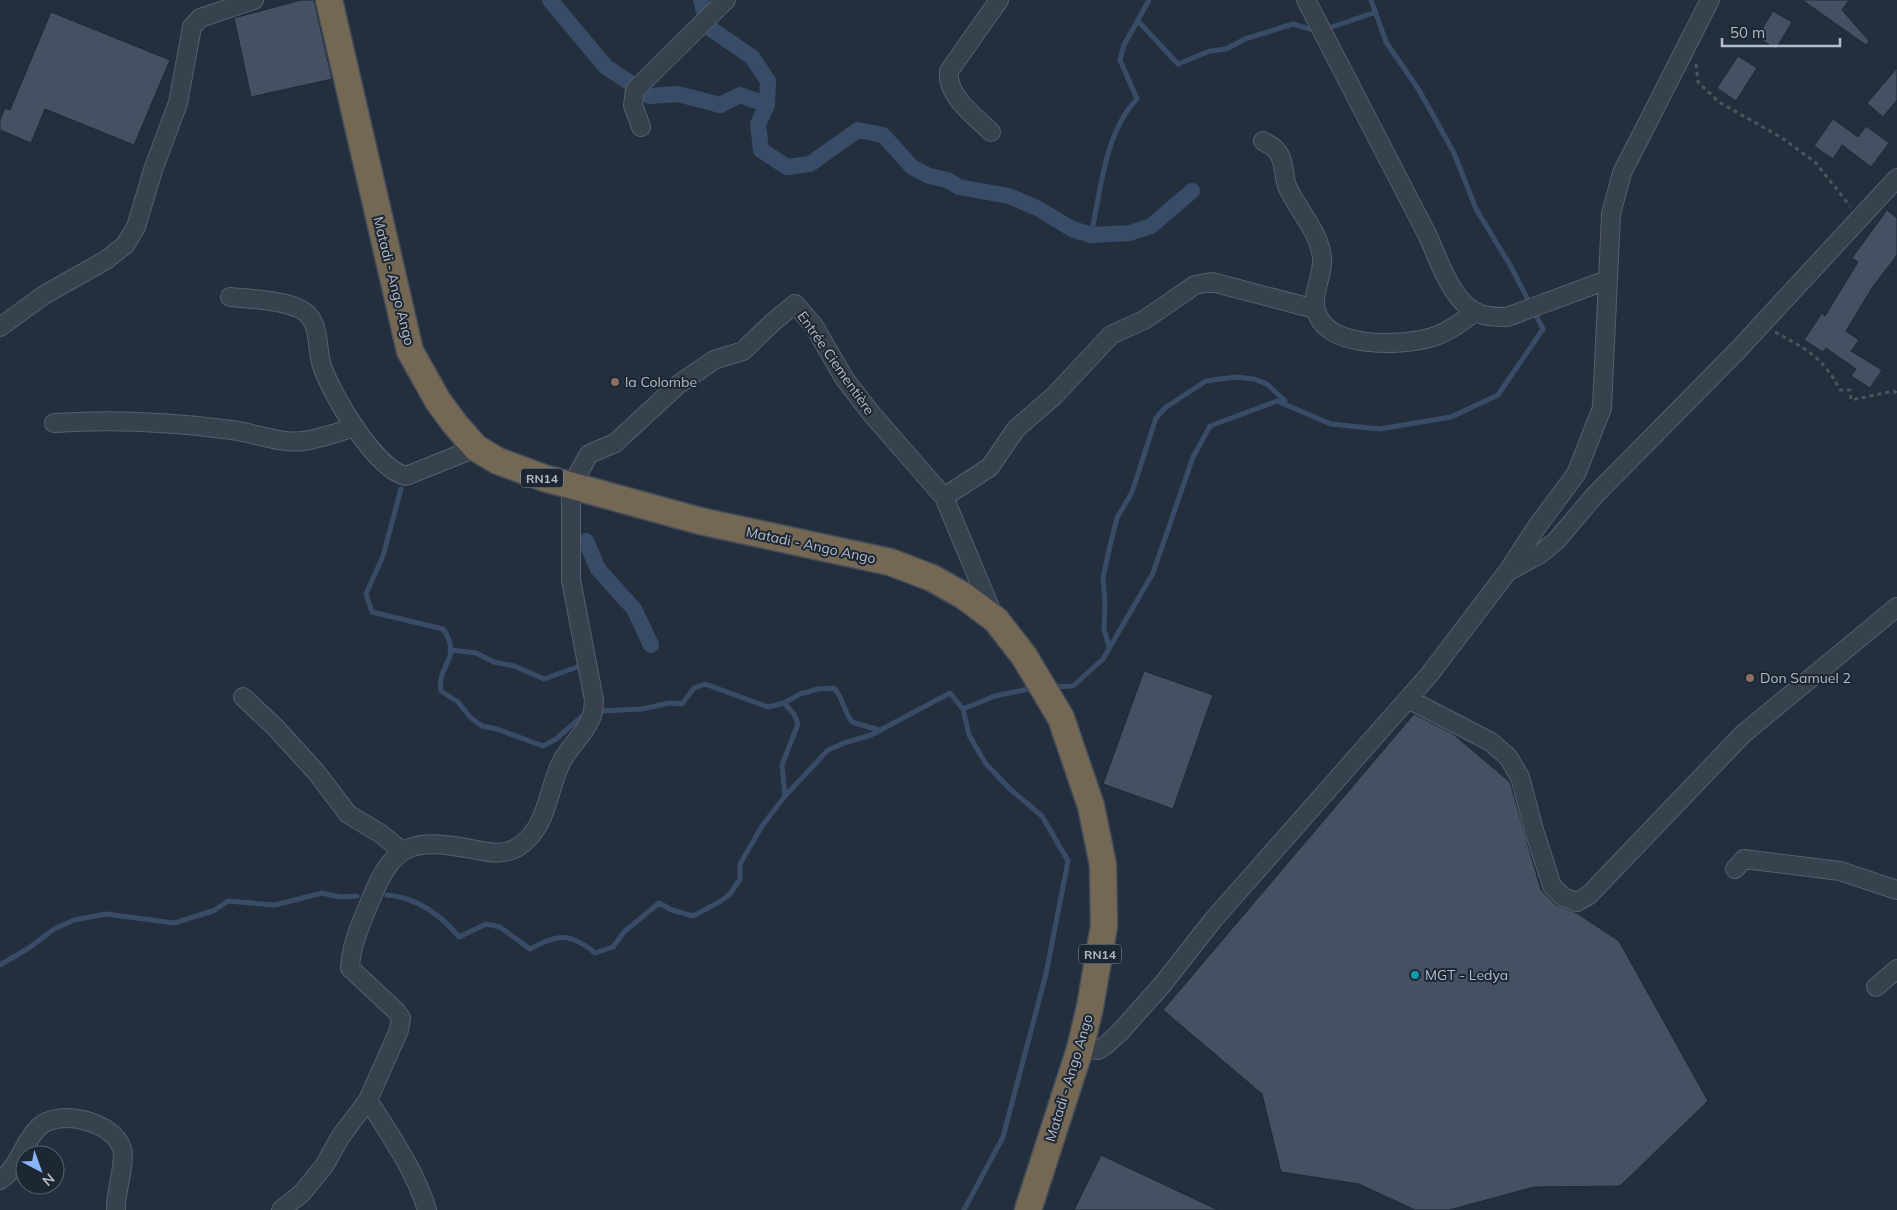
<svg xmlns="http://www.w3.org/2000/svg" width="1897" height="1210" viewBox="0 0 1897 1210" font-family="Mulish,sans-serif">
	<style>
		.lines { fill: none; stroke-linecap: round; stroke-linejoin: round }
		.stream { stroke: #394c67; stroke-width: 5 }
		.canal { stroke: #394c67; stroke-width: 16 }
		.building { fill: #455162; stroke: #1f2835 }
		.minor-casing { stroke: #565f6c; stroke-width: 20 }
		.highway-casing { stroke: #434c59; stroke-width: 29 }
		.path { stroke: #44595c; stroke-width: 3; stroke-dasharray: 4 4; stroke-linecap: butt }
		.minor { stroke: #38414e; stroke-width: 18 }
		.highway { stroke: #746855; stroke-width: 26 }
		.education-dot { fill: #8d6e63; stroke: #1d2633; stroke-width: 2 }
		.culture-dot { fill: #0f9aa8; stroke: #1d2633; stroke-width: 2 }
		.labels { text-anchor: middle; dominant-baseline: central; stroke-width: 4; stroke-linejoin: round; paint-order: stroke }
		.shield { fill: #1d2633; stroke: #878f9c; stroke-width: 1 }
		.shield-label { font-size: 12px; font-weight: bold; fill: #b4bcc9 }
		.street-label { font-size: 14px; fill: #b4bcc9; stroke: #1d2633 }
		.poi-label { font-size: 14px; fill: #b4bcc9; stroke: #1d2633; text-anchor: start }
	</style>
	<rect width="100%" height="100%" fill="#242f3e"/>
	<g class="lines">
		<path class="stream" d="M1138,21L1178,64L1210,51L1226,49L1245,39L1293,24L1317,31
			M1326,29L1376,12
			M1091,235C1101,191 1104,133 1137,99L1120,60L1124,45L1149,0
			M401,489L383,556L366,594L372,612L443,629C446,633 449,639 450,644C455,660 437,670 441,691L458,702L471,718L482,726L497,729L543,746L556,739L585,714
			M1109,647L1104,629L1105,604L1103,578L1109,550L1117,518L1132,492L1156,418L1166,407L1206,381L1220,379L1236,377L1254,379L1267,384L1285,401
			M450,650L476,653L494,662L514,666L544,679L580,666
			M1052,687L1073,686L1103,659L1153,573L1193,457L1210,426L1277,401L1331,424L1380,429L1451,417L1498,395L1543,329L1510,265L1476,209L1454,153L1419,90L1386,42L1371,0
			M784,703L794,714L798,724L782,765L785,796
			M601,711L642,709L669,703L682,704L694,688L705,684L768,707L784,703L800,694L818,689L834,688C843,698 844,711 852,722L879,730
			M387,895C416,897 441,915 459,937L486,924L500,927L530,949C557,934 570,932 595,953L613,947L624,932L659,903L672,910L693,916L721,901L730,894L740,879V864L762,826L785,796L828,750L844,743L871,735L950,693L963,709
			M0,965L29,948L54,929L74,920L106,914L174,923L213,911L228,901L275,905L322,893L340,897L357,896
			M964,1210L1003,1137L1046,974L1068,861L1042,816L1010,789L986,764L969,735L963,709L995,696L1033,688"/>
		<path class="canal" d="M550,0L606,67L650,96L678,94L720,105L740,95L767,105
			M701,0L708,27L752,57L768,81L767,105L758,124L761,150L787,167L810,164L858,130L883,135L912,167L929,176L947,180L959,187L1009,196L1039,209L1072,229L1091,235L1130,233L1151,226L1192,191
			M586,541L598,569L634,609L651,645"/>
	</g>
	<path class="building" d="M301,0H314L332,79L251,97L234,18Z
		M1802,0H1849L1842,10L1869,41L1866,45Z
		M1773,11L1792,22L1776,49L1757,37Z
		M51,12L170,60L134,145L45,109L31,143L0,130V120L5,108L10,110Z
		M1738,56L1757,68L1736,101L1717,88Z
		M1897,68V100L1883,117L1867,103Z
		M1833,119L1858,137L1866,126L1889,143L1871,167L1842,145L1833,159L1814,146Z
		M1887,210L1897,218V255L1872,288L1846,331L1859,340L1851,351L1882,370L1870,388L1851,376L1856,369L1826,348L1823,352L1804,340L1822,313L1825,316L1858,262L1852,258Z
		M1144,671L1213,695L1173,809L1103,784Z
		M1414,714L1453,734L1510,782L1541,890L1556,905L1575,912L1619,941L1708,1101L1620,1186L1534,1187L1449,1210H1415L1359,1184L1281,1172L1262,1094L1163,1010Z
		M1101,1155L1218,1210H1074Z"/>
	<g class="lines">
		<g class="minor-casing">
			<path id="minor" d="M1306,0L1428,236C1438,259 1452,301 1476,312C1485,317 1496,317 1507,317L1607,280
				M641,127L633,105L635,90L726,0
				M991,132C975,116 946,96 949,71L999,0
				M1263,141C1267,144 1273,146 1276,150C1285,159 1283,174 1287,186C1298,211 1318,229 1322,257C1324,274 1311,293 1316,310C1325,349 1399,346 1429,338C1446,334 1461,322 1475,312
				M230,297C250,299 289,300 305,312C321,325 316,348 322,366C332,395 375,469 406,476L476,448
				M0,327L44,295L106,260L125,245L136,227L153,170L178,103L192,27L200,18L254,0
				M54,423C114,419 172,422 232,430C255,433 280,444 303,441C320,439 338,432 355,427
				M944,497L990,467L1016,429L1054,396L1111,335L1144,320L1195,285L1212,282L1315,309
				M1511,570L1540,554L1556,541L1595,495L1738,350L1897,178
				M243,697L275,727L316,772L348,814L381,834L402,851
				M1408,699L1491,742L1508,757L1520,777L1534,830L1552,886L1563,897L1577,902L1589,895L1743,734L1897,607
				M1735,869L1744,859L1840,871L1897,890
				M1876,987L1897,969
				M1080,1049L1098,1050L1106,1045L1121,1031L1162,985L1213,920L1429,675L1508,571L1538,525L1576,474L1602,408L1611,214L1622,173L1710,0
				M368,1100C390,1135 415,1170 427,1210
				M0,1180C19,1168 22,1144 38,1128C58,1107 115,1122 122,1149C126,1163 115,1193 116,1210
				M281,1210L302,1193L324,1166L341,1136L368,1100L399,1030L401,1018L396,1011L350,968C351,944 362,921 371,899C395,838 418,839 477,850C491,853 505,855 518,847C547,828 547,794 560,765C567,748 584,736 591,718C594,713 593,706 594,700L571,580V486L589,454L615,443L679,384L714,360L743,351L773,322L795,304L814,326L844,378L870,412L944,497L994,617"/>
		</g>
		<g class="highway-casing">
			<path id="highway" d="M329,0L410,351L438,401L455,424L476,448L498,461L544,478L700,521L890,562L932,578L964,596L996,620L1024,656L1061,718L1091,806L1103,865L1104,926L1090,1007L1080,1049L1028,1210"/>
		</g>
		<path class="path" d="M1696,64L1698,82L1719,102L1782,138L1815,162L1850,206
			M1775,332C1806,349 1823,357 1840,390H1850L1851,400L1894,391L1897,393"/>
		<use href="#minor" class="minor"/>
		<use href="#highway" class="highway"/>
	</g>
	<g class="education-dot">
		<circle cx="615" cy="382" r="5"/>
		<circle cx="1750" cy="678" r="5"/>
	</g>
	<circle class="culture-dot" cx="1415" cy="975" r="5"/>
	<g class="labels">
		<g class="shield">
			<rect x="521" y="468.5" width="42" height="19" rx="4"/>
			<rect x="1079" y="944.5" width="42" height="19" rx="4"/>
		</g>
		<g class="shield-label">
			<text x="542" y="478">RN14</text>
			<text x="1100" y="954">RN14</text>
		</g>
		<g class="street-label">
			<text transform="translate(394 281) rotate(76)">Matadi - Ango Ango</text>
			<text transform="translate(836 363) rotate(55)">Entrée Ciementière</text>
			<text transform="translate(811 545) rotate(12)">Matadi - Ango Ango</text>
			<text transform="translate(1069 1078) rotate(-73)">Matadi - Ango Ango</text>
		</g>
		<g class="poi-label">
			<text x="625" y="382">la Colombe</text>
			<text x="1760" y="678">Don Samuel 2</text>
			<text x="1425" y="975">MGT - Ledya</text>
		</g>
	</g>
	<g transform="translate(40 1170) rotate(139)"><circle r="24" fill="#1d2633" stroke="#59626f"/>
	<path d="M0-4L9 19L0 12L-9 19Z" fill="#8ab4f8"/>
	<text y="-8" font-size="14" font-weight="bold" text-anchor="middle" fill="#b4bcc9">N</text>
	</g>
	<path d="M1722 38v8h118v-8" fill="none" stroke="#b4bcc9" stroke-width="2.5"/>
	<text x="1730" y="38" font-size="15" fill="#b4bcc9" stroke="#1d2633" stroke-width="4" paint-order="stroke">50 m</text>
</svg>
